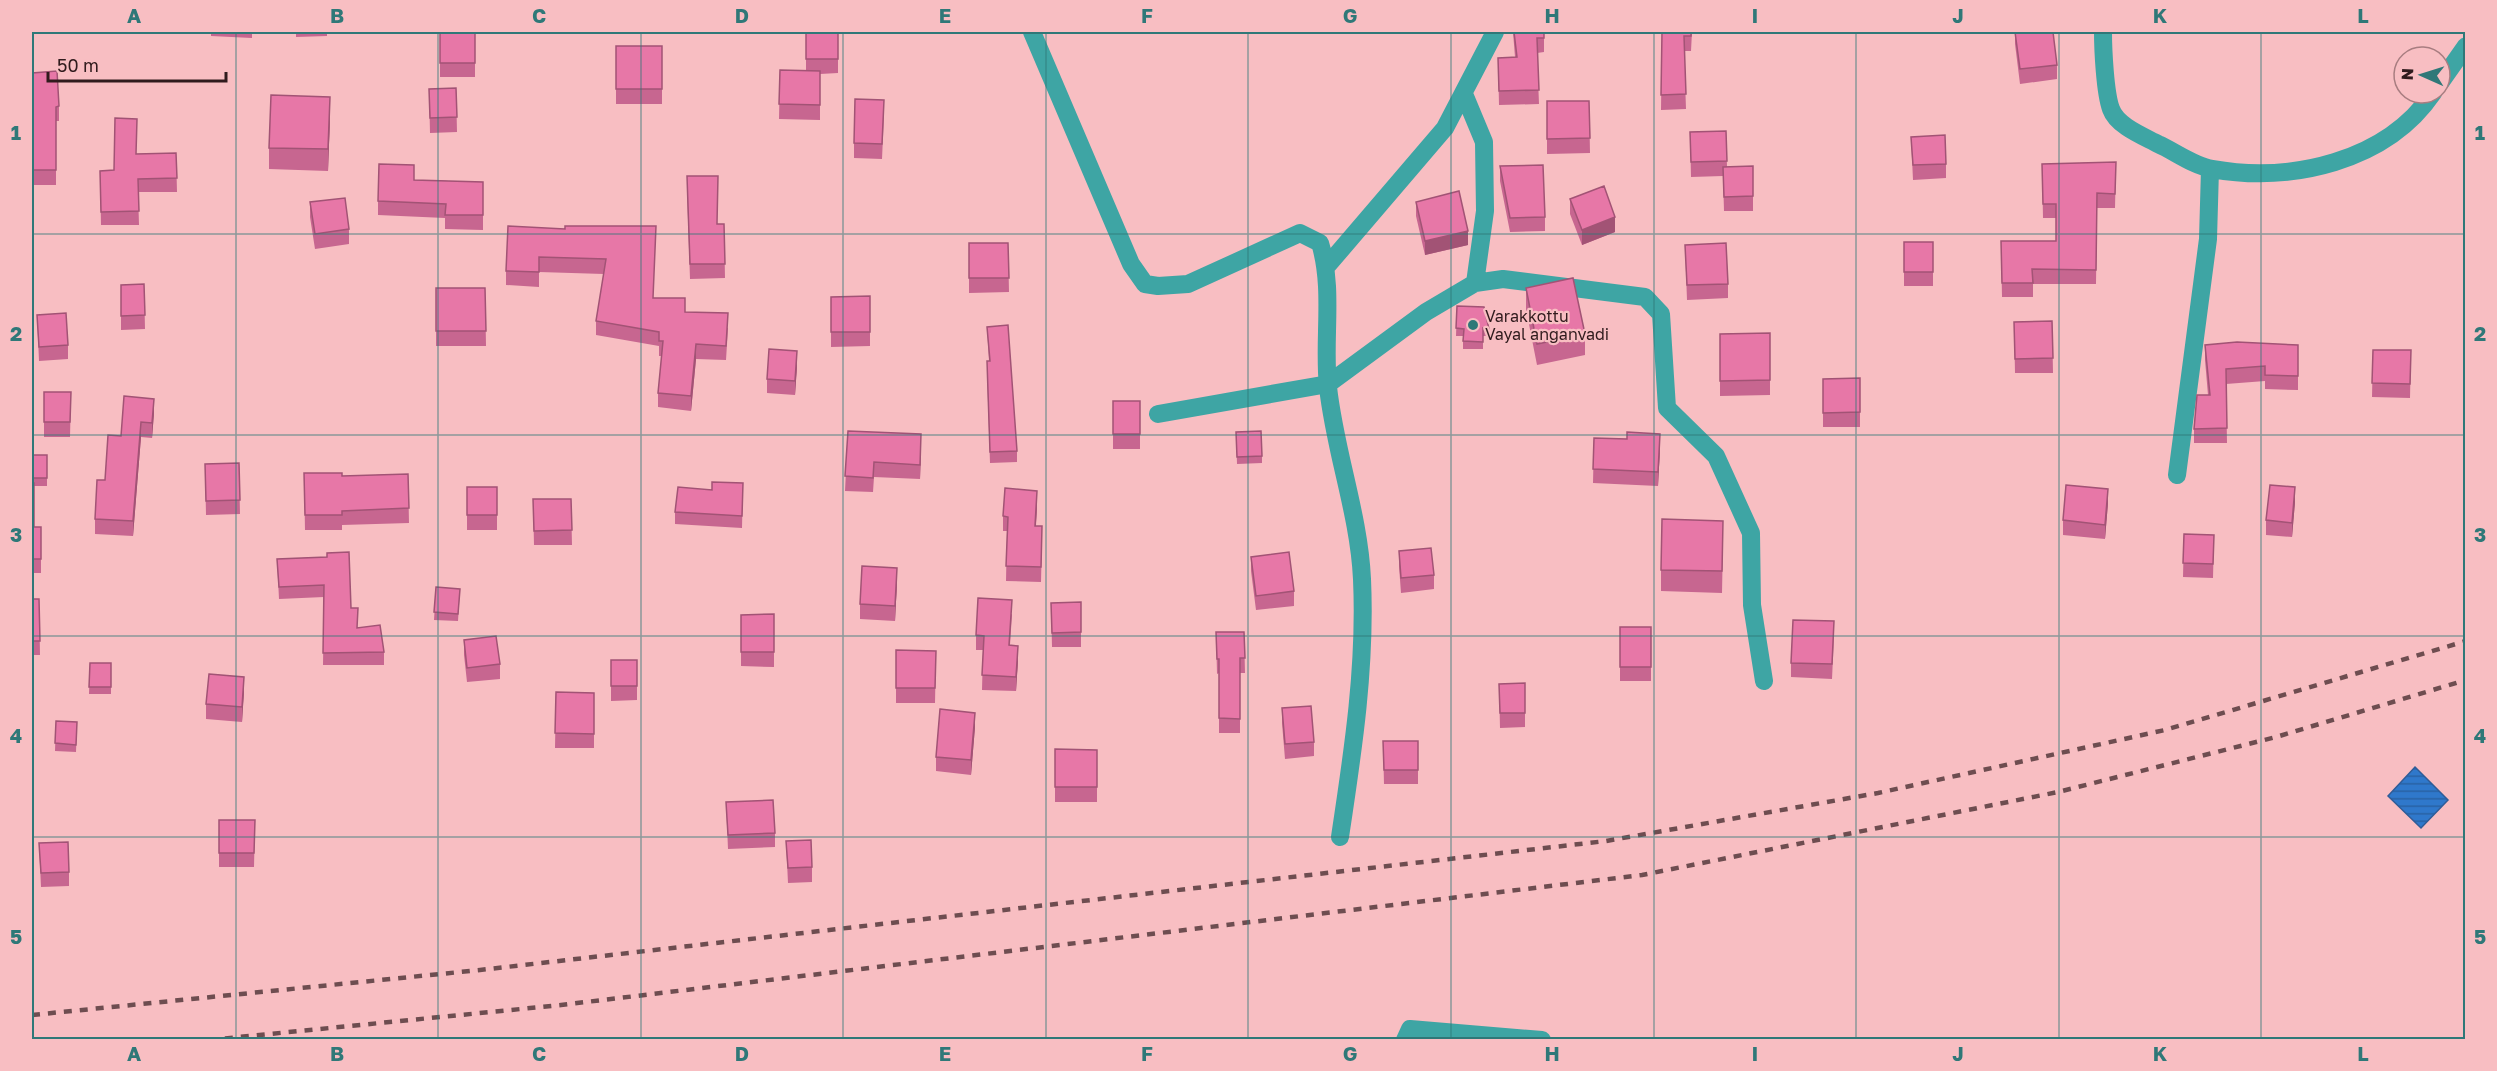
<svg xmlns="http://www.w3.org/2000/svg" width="2497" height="1071" viewBox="0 0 2497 1071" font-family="'Golos Text',sans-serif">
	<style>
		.water { fill: url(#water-rules); stroke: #2f5c97; stroke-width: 1.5 }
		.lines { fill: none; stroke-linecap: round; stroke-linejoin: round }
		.street { stroke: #3ea5a4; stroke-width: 18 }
		.rail { stroke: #6e4d50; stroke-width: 4.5; stroke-dasharray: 8 8; stroke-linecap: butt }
		.wall { fill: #c76690 }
		.shaded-wall { fill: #a25375 }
		.building { fill: #e777a7; stroke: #a25375; stroke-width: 1.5 }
		.grid { fill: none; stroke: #2f7878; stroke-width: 1.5; stroke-opacity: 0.55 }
		.poi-dot { fill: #2f7878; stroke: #f8bec2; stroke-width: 2 }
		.labels { text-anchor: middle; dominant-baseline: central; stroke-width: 4.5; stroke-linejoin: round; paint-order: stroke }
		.poi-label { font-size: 16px; fill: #301b1d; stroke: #f8bec2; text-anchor: start }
		.neatline { fill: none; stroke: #2f7878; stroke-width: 2 }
		.grid-label { font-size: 20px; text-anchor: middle; font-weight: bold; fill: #2f7878 }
	</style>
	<defs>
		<pattern id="water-rules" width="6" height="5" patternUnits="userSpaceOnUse" patternTransform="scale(1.5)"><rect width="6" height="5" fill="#2f78cb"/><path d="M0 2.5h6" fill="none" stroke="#2862a4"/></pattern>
	</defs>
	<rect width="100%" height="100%" fill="#f8bec2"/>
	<path class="water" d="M2415,767L2448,800L2421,828L2388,796Z"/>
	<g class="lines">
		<path class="street" d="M1032,32L1131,264L1145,284L1158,286L1188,284L1300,233L1320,243C1334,289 1323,340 1328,387C1335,452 1359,514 1362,579C1366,666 1353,751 1340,837
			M2103,32C2103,49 2105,93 2111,109C2117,126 2143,136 2158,144C2174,151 2194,166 2212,169C2291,183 2386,162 2433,93
			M2440,83L2466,46
			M1327,266L1445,128L1495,32
			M1475,283L1503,279L1645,297L1661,314L1667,408L1716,456L1751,533L1752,605L1764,681
			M1158,414L1328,384L1426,312L1475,283L1485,211L1484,142L1464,94
			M2177,475L2208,239L2210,169
			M1405,1040L1410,1029L1542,1040"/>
		<path class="rail" d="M32,1015L480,970L1606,841L1878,793L2165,730L2466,641
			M209,1040L561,1005L1642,875L2058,792L2276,737L2466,680"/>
	</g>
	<path class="wall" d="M211,32H252V38L211,36Z
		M296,32H327V36L296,37Z
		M475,32V77H440V33Z
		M806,32H838V73L820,74V120L779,119L780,70L806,71Z
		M1513,32H1544V52L1537,53L1539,104L1499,105L1498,58L1515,57Z
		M1662,32H1692L1691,51H1684L1686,109L1661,110Z
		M2015,32L2057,65V79L2020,84L2015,44Z
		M616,46H662V104H616Z
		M32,73L59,106V121H56V185H32Z
		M456,88L457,132L430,133L429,89Z
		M1547,101H1589L1590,153L1547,154Z
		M884,115L882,159L854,158V143Z
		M330,118L328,171L269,169V148Z
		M1726,131L1727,167L1753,166V211H1724L1723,176L1691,177L1690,132Z
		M1911,137L1946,164V178L1913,180Z
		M176,153L177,192H138L139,225H101L100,171L114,170L136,154Z
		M2116,162L2115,208H2097L2096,284H2033V297H2002L2001,241H2056V218H2043L2042,164Z
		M1500,166L1545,217V231L1510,232L1500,181Z
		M414,180L483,182V230L445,229V218L378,215V201Z
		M687,190L717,224H724L725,278L690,279Z
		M1570,199L1615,232L1582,245L1570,214Z
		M310,202L349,229V244L315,249L310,217Z
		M1416,202L1468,245L1425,255L1416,216Z
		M565,226L654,298L685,312L728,328L726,360L696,359L691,411L658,407V393L662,356H659V346L596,335V321L604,274L539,272V287L506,285V271L565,229Z
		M1904,242H1933V286H1904Z
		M969,243H1008L1009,292L969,293Z
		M1685,245L1728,284V298L1687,300Z
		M144,284L145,329L121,330V285Z
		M436,288H485L486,346H436Z
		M1526,288L1585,334V355L1537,365L1526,309Z
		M870,296V346L831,347V297Z
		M1457,306L1489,329V336H1483V349H1463V336H1456Z
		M37,315L68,345V359L39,361Z
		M2052,321L2053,373H2015L2014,322Z
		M987,327L1017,451V462L990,463L987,372L989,361Z
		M1770,333V395L1720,396V334Z
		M2205,345H2298V390L2265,389V381L2226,384L2227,443H2194V429L2208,395L2205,360Z
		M2373,350H2411L2410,398L2372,397Z
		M797,366L795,395L767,393V379Z
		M1860,378V427H1823V379Z
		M44,392H71L70,437H44Z
		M1113,401H1140V449H1113Z
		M154,413L152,438L141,437L133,536L95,534V519L105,480L121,436Z
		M848,431L921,449L920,479L874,477L873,492L845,491Z
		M1236,432L1262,456V463L1237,464Z
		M1594,438L1660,448L1658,486L1593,483Z
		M32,455H47V486H34V527H41V573H32Z
		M239,463L240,514L206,515L205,464Z
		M304,473L342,476L408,474L409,523L342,525V530H305Z
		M743,483L742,528L675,524V512L712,490Z
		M467,487H497V530H467Z
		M533,499H571L572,545H534Z
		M2295,502L2292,537L2266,535V520Z
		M2108,503L2105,539L2063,535V520Z
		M1037,505L1036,526L1042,541L1041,582L1006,581L1007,531H1003V516Z
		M2184,534L2214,535L2213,578L2183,577Z
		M1723,542L1722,593L1661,591V570Z
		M1399,551L1434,575V589L1401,593L1399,566Z
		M327,557L351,608L357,628L384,652V665H323L324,597L279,599L277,559Z
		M1251,557L1294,591V606L1256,610L1251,571Z
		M897,582L895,621L860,619V604Z
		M436,587L460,589L458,621L434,620Z
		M32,599H39L40,655H32Z
		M1081,602V647H1052L1051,603Z
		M774,614V667L741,666V615Z
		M1012,614L1010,645L1018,660L1016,691L982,690L983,650H976V635Z
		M1620,627H1651V681H1620Z
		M1216,632H1244L1245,673H1240V733H1219V673L1217,674Z
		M1834,636L1832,679L1791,677V663Z
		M464,640L500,664V679L467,682L464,655Z
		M896,650L936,651L935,703H896Z
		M611,660H637V700L611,701Z
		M90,663H111V694H89Z
		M1525,683V727L1500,728L1499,684Z
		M244,691L242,722L206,719V704Z
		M556,692L594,693V748H555Z
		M1282,708L1314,742V756L1285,759L1282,723Z
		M56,721L77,722L76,752L55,751Z
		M975,727L971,775L936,771V757Z
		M1383,741H1418V784H1384Z
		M1055,749L1097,750V802H1055Z
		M726,802L775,833V847L728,849Z
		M219,820H255L254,867H219Z
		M786,841L812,867V882L788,883Z
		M39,843L69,872V886L41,887Z"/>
	<path class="shaded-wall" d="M330,97V118L328,171V149Z
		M1615,217V232L1582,245V230Z
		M1468,231V245L1425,255V241Z
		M696,344V359L691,411V396Z
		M797,351V366L795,395V381Z
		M154,399V413L152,438V423Z
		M141,422V437L133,536V521Z
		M921,434V449L920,479V465Z
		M1660,434V448L1658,486V472Z
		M2295,487V502L2292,537V523Z
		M2108,489V503L2105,539V525Z
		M1037,491V505L1035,541V526Z
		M897,568V582L895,621V606Z
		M1018,646V660L1016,691V677Z
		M244,677V691L242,722V707Z
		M975,713V727L971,775V760Z"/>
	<path class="building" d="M475,32V63H440V33Z
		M806,32H838V59H806Z
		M1514,32H1544V38H1537L1539,90L1499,91L1498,58L1517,57Z
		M1662,32H1691V36H1684L1686,94L1661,95Z
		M2015,32H2053L2057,65L2020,69Z
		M616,46H662V89H616Z
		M780,70L820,71V105L779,104Z
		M57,71L59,106L56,107V170H32V73Z
		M456,88L457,117L430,118L429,89Z
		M271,95L330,97L328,149L269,148Z
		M855,99L884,100L882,144L854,143Z
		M1547,101H1589L1590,138L1547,139Z
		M115,118L137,119L136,154L176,153L177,178L138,179L139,211L101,212L100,171L114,170Z
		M1726,131L1727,161L1691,162L1690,132Z
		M1945,135L1946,164L1913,165L1911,137Z
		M2116,162L2115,194L2097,193L2096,270L2032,269L2033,283H2002L2001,241H2056V204H2043L2042,164Z
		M379,164L414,165V180L483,182V215H445L446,204L378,201Z
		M1543,165L1545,217L1510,218L1500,166Z
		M1753,166V196L1724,197L1723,167Z
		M687,176H718L717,224H724L725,264H690Z
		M1604,186L1615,217L1582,230L1570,199Z
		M1459,191L1468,231L1425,241L1416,202Z
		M345,198L349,229L315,234L310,202Z
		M508,226L565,229V226H656L653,298H685V312L728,313L726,346L696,344L691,396L658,393L663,341H659V332L596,321L606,259L539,257V272L506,271Z
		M1904,242H1933V272H1904Z
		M969,243H1008L1009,278H969Z
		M1726,243L1728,284L1687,285L1685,245Z
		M1573,278L1585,334L1537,344L1526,288Z
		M144,284L145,315L121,316V285Z
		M436,288H485L486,331H436Z
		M870,296V332H831V297Z
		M1457,306L1484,307L1489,329L1483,328V342L1463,341L1464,329L1456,328Z
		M66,313L68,345L39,347L37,315Z
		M2052,321L2053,358L2015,359L2014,322Z
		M1008,325L1017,451L990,452L987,361H990L987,327Z
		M1770,333V380L1720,381V334Z
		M2237,342L2298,345V376L2265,375V366L2226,369L2227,428L2194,429L2197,395H2210L2205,345Z
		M769,349L797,351L795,381L767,379Z
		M2373,350H2411L2410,384L2372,383Z
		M1860,378V412L1823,413V379Z
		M44,392H71L70,422H44Z
		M124,396L154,399L152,423L141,422L133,521L95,519L97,480H105L108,435L121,436Z
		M1113,401H1140V434H1113Z
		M848,431L921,434L920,465L874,462L873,478L845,476Z
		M1261,431L1262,456L1237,457L1236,432Z
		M1627,432L1660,434L1658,472L1593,469L1594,438L1627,439Z
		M32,455H47V478H32Z
		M239,463L240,500L206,501L205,464Z
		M304,473H342V476L408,474L409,508L342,511V515H305Z
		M712,482L743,483L742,516L675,512L678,487L712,490Z
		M32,483H34V527H41V559H32Z
		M2066,485L2108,489L2105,525L2063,520Z
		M2270,485L2295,487L2292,523L2266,520Z
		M467,487H497V515H467Z
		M1005,488L1037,491L1035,526H1042L1041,567L1006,566L1008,517L1003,516Z
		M533,499H571L572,530L534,531Z
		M1662,519L1723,521L1722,571L1661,570Z
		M2184,534L2214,535L2213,564L2183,563Z
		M1431,548L1434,575L1401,578L1399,551Z
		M349,552L351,608H358L357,628L380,625L384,652L323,653L324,585L279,587L277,559L327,557V553Z
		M1289,552L1294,591L1256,596L1251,557Z
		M862,566L897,568L895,606L860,604Z
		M436,587L460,589L458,614L434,612Z
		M978,598L1012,600L1009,645L1018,646L1016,677L982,675L984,636L976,635Z
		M32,599H39L40,641H32Z
		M1081,602V632L1052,633L1051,603Z
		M774,614V652H741V615Z
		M1793,620L1834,621L1832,664L1791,663Z
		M1620,627H1651V667H1620Z
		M1216,632H1244L1245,658H1240V719L1219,718V659H1217Z
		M496,636L500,664L467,668L464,640Z
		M896,650L936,651L935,688H896Z
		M611,660H637V686H611Z
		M90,663H111V687H89Z
		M209,674L244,677L242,707L206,704Z
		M1525,683V713H1500L1499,684Z
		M556,692L594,693V734L555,733Z
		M1311,706L1314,742L1285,744L1282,708Z
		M940,709L975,713L971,760L936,757Z
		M56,721L77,722L76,745L55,743Z
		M1383,741H1418V770H1384Z
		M1055,749L1097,750V787H1055Z
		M773,800L775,833L728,835L726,802Z
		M219,820H255L254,853H219Z
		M811,840L812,867L788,868L786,841Z
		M68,842L69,872L41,873L39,843Z"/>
	<path class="grid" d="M236,32V1040M438,32V1040M641,32V1040M843,32V1040M1046,32V1040M1248,32V1040M1451,32V1040M1654,32V1040M1856,32V1040M2059,32V1040M2261,32V1040M32,234H2466M32,435H2466M32,636H2466M32,837H2466"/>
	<circle class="poi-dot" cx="1473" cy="325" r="6"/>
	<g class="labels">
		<g class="poi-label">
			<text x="1485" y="316">Varakkottu<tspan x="1485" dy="18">Vayal anganvadi</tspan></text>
		</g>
	</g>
	<rect width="2497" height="1071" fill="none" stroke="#f8bec2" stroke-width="66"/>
	<g transform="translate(2422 75) rotate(273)"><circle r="28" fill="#f8bec2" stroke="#a87d80" stroke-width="1.5"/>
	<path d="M0-4.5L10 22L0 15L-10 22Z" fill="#2f7878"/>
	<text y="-9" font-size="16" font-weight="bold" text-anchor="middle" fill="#301b1d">N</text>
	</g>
	<path d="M48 72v9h178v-9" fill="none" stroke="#301b1d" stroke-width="3"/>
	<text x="57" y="72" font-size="18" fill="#301b1d" stroke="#f8bec2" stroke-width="4.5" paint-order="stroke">50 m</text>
	<rect x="33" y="33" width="2431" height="1005" class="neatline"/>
	<g class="grid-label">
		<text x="134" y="23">A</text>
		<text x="337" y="23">B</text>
		<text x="539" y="23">C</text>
		<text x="742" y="23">D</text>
		<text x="945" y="23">E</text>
		<text x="1147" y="23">F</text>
		<text x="1350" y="23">G</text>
		<text x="1552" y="23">H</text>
		<text x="1755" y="23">I</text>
		<text x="1958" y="23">J</text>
		<text x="2160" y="23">K</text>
		<text x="2363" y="23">L</text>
		<text x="16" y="140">1</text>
		<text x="2480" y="140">1</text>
		<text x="16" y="341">2</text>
		<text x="2480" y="341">2</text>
		<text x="16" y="542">3</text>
		<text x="2480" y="542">3</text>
		<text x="16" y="743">4</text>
		<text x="2480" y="743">4</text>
		<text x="16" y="944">5</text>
		<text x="2480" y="944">5</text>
		<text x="134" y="1061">A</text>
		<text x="337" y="1061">B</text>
		<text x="539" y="1061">C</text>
		<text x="742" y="1061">D</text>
		<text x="945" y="1061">E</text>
		<text x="1147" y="1061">F</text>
		<text x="1350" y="1061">G</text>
		<text x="1552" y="1061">H</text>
		<text x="1755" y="1061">I</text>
		<text x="1958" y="1061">J</text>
		<text x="2160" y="1061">K</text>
		<text x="2363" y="1061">L</text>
	</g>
</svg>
